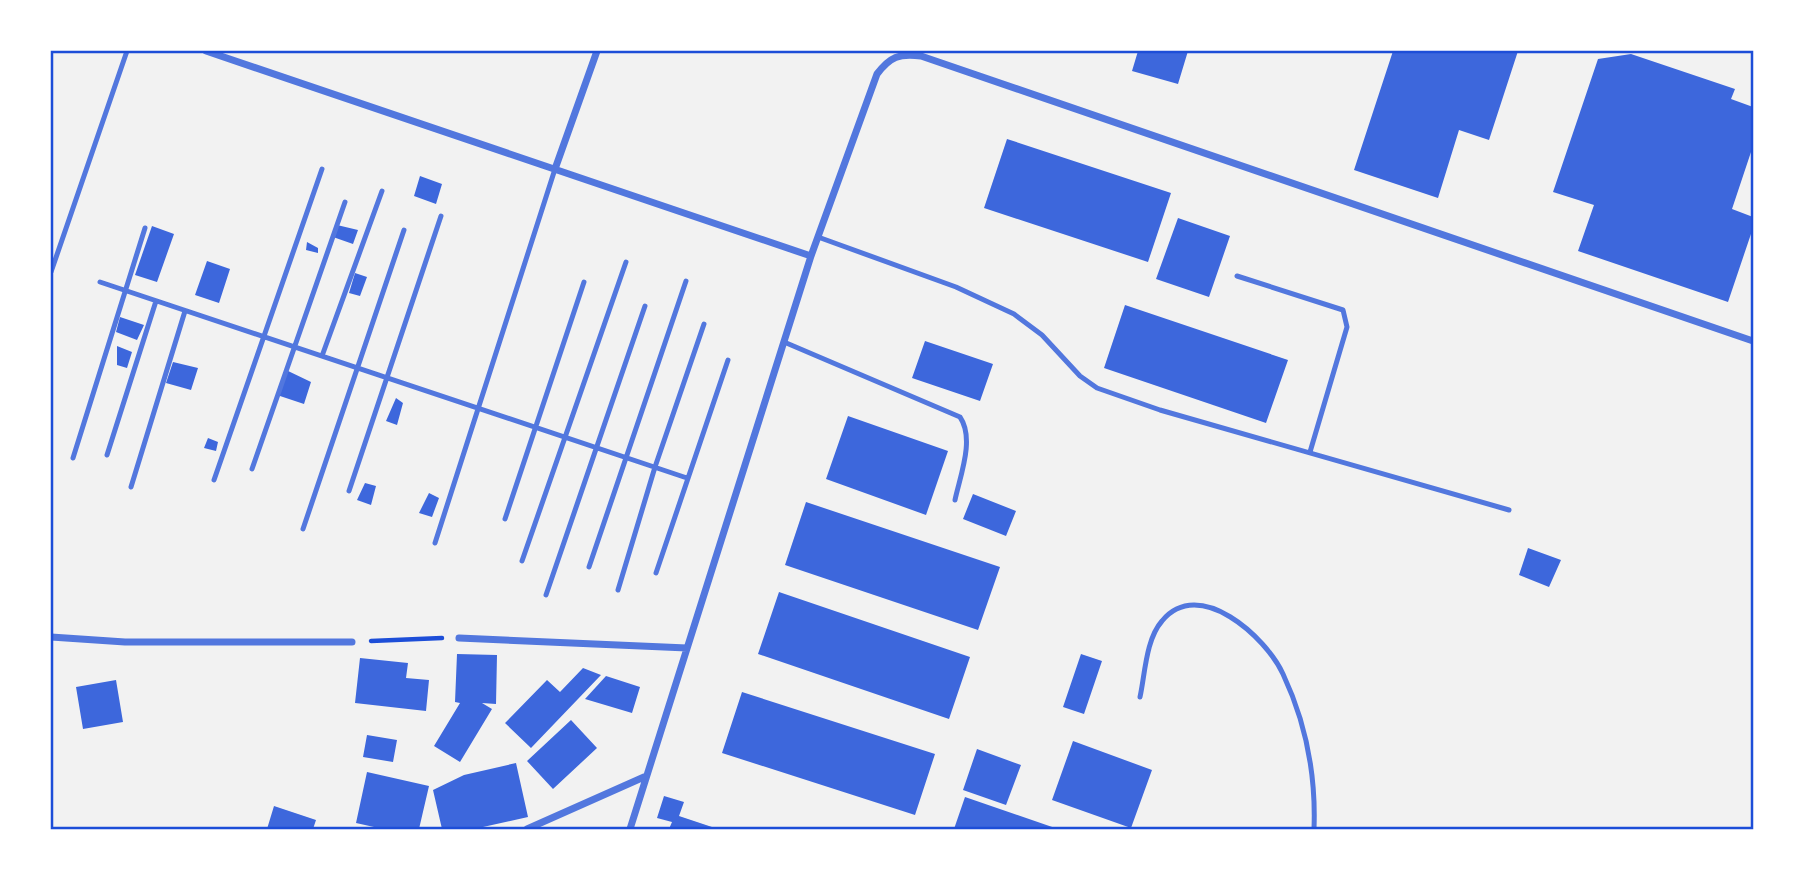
<svg xmlns="http://www.w3.org/2000/svg" width="1804" height="880" viewBox="0 0 1804 880" font-family="'Noto Serif',serif">
	<style>
		.building { fill: #3d67dc }
		.lines { fill: none; stroke-linecap: round; stroke-linejoin: round }
		.path { stroke: #1d4ed8; stroke-width: 4.5 }
		.service { stroke: #5277de; stroke-width: 5 }
		.minor { stroke: #5277de; stroke-width: 7 }
		.neatline { fill: none; stroke: #1d4ed8; stroke-width: 2.5 }
	</style>
	<rect width="100%" height="100%" fill="#f2f2f2"/>
	<path class="building" d="M1138,51H1188L1178,84L1132,71Z
		M1393,51H1518L1489,140L1459,130L1438,198L1354,170Z
		M1631,54L1735,89L1731,99L1753,107V146L1732,209L1753,217V228L1728,302L1578,251L1594,205L1553,192L1598,59Z
		M1007,139L1171,193L1148,262L984,208Z
		M420,176L442,184L436,204L414,196Z
		M1178,218L1230,236L1209,297L1156,279Z
		M337,225L358,230L353,244L333,237Z
		M152,226L174,234L157,282L135,275Z
		M307,242L318,248V253L306,250Z
		M207,261L230,269L219,303L195,295Z
		M355,273L367,277L360,296L349,293Z
		M1125,305L1288,360L1266,423L1104,368Z
		M120,317L144,325L137,340L116,332Z
		M925,341L993,364L980,401L912,378Z
		M117,346L132,352L127,368L117,365Z
		M173,362L198,368L191,390L166,383Z
		M286,370L311,382L304,404L277,395Z
		M396,398L403,403L397,425L386,421Z
		M848,416L948,451L926,515L826,479Z
		M208,438L218,442L216,451L204,448Z
		M365,483L376,486L371,505L357,500Z
		M429,493L439,498L432,517L419,513Z
		M973,494L1016,511L1006,536L963,519Z
		M806,502L1000,567L978,630L785,565Z
		M1528,548L1561,560L1549,587L1519,575Z
		M779,592L970,657L949,719L758,654Z
		M457,654L497,655L496,704L482,703L492,709L460,762L434,746L460,703L455,702Z
		M1081,654L1102,661L1084,714L1063,707Z
		M360,658L408,663L406,678L429,680L426,711L355,703Z
		M583,668L601,675L531,748L505,723L547,680L560,692Z
		M606,676L640,687L632,713L585,699Z
		M116,680L123,722L83,729L76,687Z
		M742,692L935,754L915,815L722,753Z
		M571,720L597,748L553,789L527,761Z
		M367,735L397,740L393,762L363,757Z
		M1073,741L1152,770L1131,828L1052,800Z
		M977,749L1021,765L1006,805L963,790Z
		M516,763L528,817L474,829H442L433,790L464,775Z
		M367,772L429,786L419,829H383L356,823Z
		M664,796L684,802L679,816L718,829H669L672,822L657,818Z
		M965,797L1058,829H954Z
		M274,806L316,820L313,829H267Z"/>
	<g class="lines">
		<path class="path" d="M371,641L442,638"/>
		<path class="service" d="M818,237L956,287L1014,314L1042,335L1080,376L1097,388L1160,410L1509,510
			M51,272L127,51
			M1237,276L1343,310L1347,327L1310,452
			M100,282L687,478
			M784,342L960,417C975,439 960,476 955,500
			M322,356L382,191
			M107,455L156,301
			M73,458L145,228
			M252,469L345,202
			M214,480L322,169
			M131,487L185,311
			M349,491L441,216
			M505,519L584,282
			M303,529L404,230
			M435,543L555,169
			M522,561L626,262
			M589,567L686,281
			M656,573L728,360
			M618,590L655,467L704,324
			M546,595L645,306
			M1140,697C1145,674 1146,639 1162,621C1199,576 1266,637 1283,674C1306,723 1316,776 1314,829"/>
		<path class="minor" d="M206,51L811,256
			M555,169L597,51
			M51,637L125,642H352
			M459,638L687,648
			M527,829L644,777
			M630,829L811,256L877,74C890,57 899,53 921,56L1753,341"/>
	</g>
	<rect width="1804" height="880" fill="none" stroke="#ffffff" stroke-width="105"/>
	<rect x="52" y="52" width="1700" height="776" class="neatline"/>
</svg>
